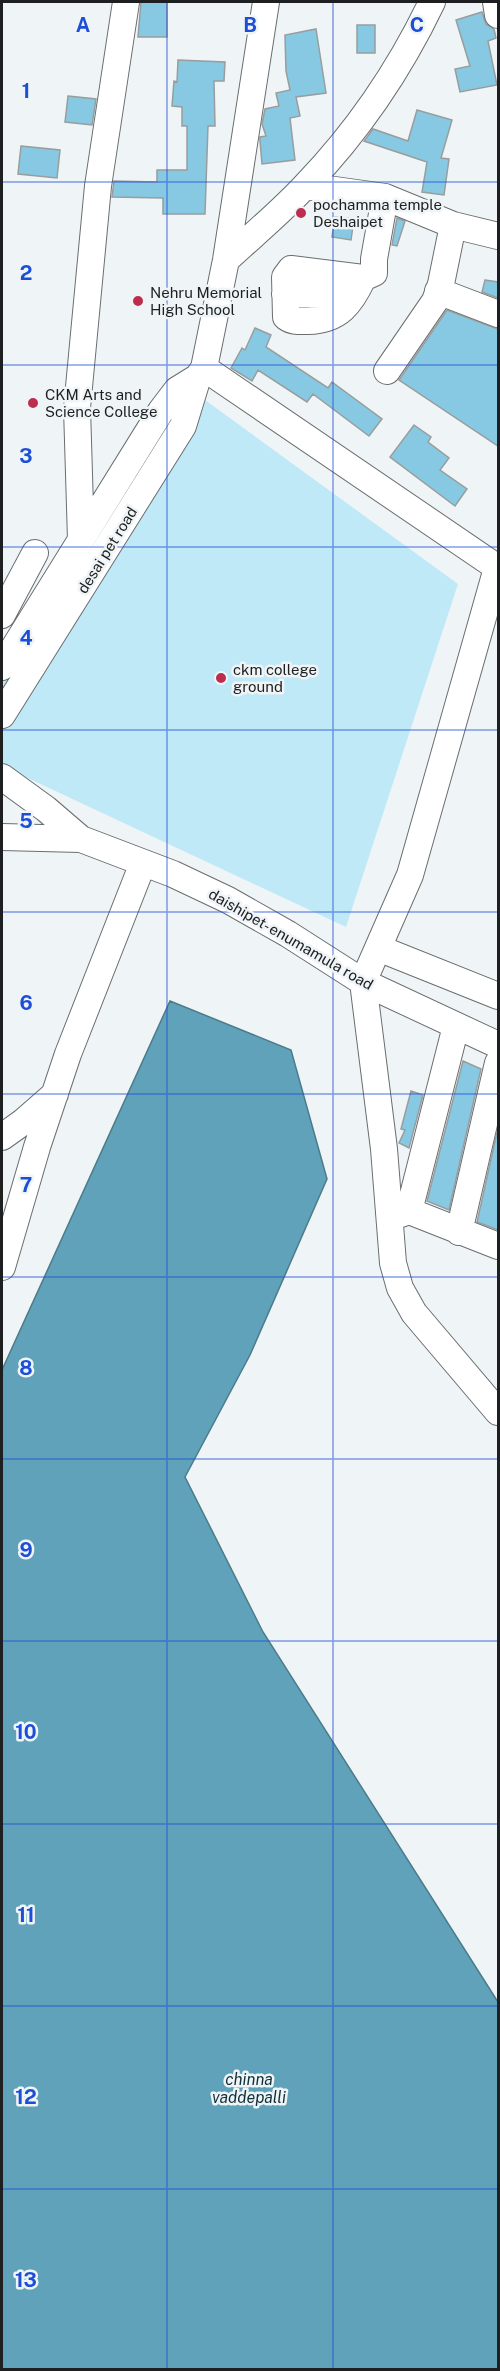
<svg xmlns="http://www.w3.org/2000/svg" width="500" height="2371" viewBox="0 0 500 2371" font-family="'Public Sans',sans-serif">
	<style>
		.green { fill: #c0e9f8 }
		.water { fill: #5fa2b9; stroke: #4c7b8b; stroke-width: 1.5 }
		.building { fill: #87c9e2; stroke: #989d9e; stroke-width: 1.5 }
		.lines { fill: none; stroke-linecap: round; stroke-linejoin: round }
		.minor-casing { stroke: #6a6e70; stroke-width: 28 }
		.minor { stroke: #fff; stroke-width: 26 }
		.grid { fill: none; stroke: #1d4ed8; stroke-width: 1.5; stroke-opacity: 0.55 }
		.poi-dot { fill: #bd2d4e; stroke: #eff4f6; stroke-width: 2 }
		.labels { text-anchor: middle; dominant-baseline: central; stroke-width: 5; stroke-linejoin: round; paint-order: stroke }
		.poi-label { font-size: 15px; fill: #1e1f20; stroke: #eff4f6; text-anchor: start }
		.street-label { font-size: 15px; fill: #1e1f20; stroke: #eff4f6 }
		.water-label { font-size: 16px; font-style: italic; fill: #0f303a; stroke: #eff4f6 }
		.grid-label { font-size: 20px; text-anchor: middle; font-weight: bold; fill: #1d4ed8; stroke: #eff4f6; stroke-width: 5; stroke-linejoin: round; paint-order: stroke }
	</style>
	<rect width="100%" height="100%" fill="#eff4f6"/>
	<path class="green" d="M205,400L458,584L346,927L2,766V674Z"/>
	<path class="water" d="M170,1001L291,1050L327,1179L250,1355L185,1477L263,1632L498,2002V2369H2V1370Z"/>
	<path class="building" d="M141,2H167V37H138Z
		M482,12L486,24L494,29L496,38L488,41L497,85L460,92L455,69L470,66L456,20Z
		M357,25H375V53H357Z
		M316,29L326,93L296,97L300,116L290,118L295,160L262,164L260,141V137L266,136L262,124L265,109L279,106L276,93L290,90L286,71L285,35Z
		M178,60L225,62L224,81H214L215,126H208L205,214H163V198L112,197L114,181L157,182V170H187V126H182V107L172,106L174,81L177,82Z
		M68,96L96,99L92,125L65,122Z
		M417,110L452,120L441,158L449,159L444,195L422,192L427,162L364,141L373,129L408,141Z
		M21,146L60,150L57,178L18,174Z
		M335,217L354,219L351,240L332,237Z
		M397,218L405,221L397,246L392,245Z
		M485,280L498,282V298L482,292Z
		M447,310L498,329V446L399,380Z
		M255,328L271,335L266,347L328,388L332,382L382,419L369,436L313,394L307,402L258,370L252,381L231,368L242,348L245,350Z
		M414,425L431,437L428,442L449,458L440,470L467,489L455,506L390,457Z
		M463,1061L481,1069L449,1210L427,1201Z
		M411,1091L423,1095L409,1148L399,1143L405,1130L401,1129Z
		M498,1128V1230L477,1222Z"/>
	<g class="lines">
		<g class="minor-casing">
			<path id="minor" d="M496,2L498,15
				M306,186L385,197L453,225L498,236
				M226,260C253,235 281,212 306,185C359,130 399,71 432,2
				M363,278C351,304 339,320 308,321C299,321 293,322 286,317L285,277L291,269L363,278L374,273V259L385,197
				M438,291L498,314
				M285,294L334,295
				M204,368L498,568
				M387,371L435,301L441,284L453,225
				M81,540L77,408L98,186L126,2
				M497,568L410,875L363,982L384,1149L393,1263L400,1288L414,1313L498,1412
				M2,615L35,553
				M2,667L161,411L177,390L198,377
				M2,715L183,426L198,377L204,368L226,260L266,2
				M2,777L46,809L81,839
				M2,837L81,839L173,874L228,900L288,934L363,982L498,1045
				M378,948L498,996
				M2,1137L23,1122L55,1094
				M409,1211L456,1026
				M392,1217L409,1211L498,1246
				M459,1232L498,1063
				M2,1267L37,1147L68,1054L143,863"/>
		</g>
		<use href="#minor" class="minor"/>
	</g>
	<path class="grid" d="M167,2V2370M333,2V2370M2,182H498M2,365H498M2,547H498M2,730H498M2,912H498M2,1094H498M2,1277H498M2,1459H498M2,1641H498M2,1824H498M2,2006H498M2,2189H498"/>
	<g class="poi-dot">
		<circle cx="301" cy="213" r="6"/>
		<circle cx="138" cy="301" r="6"/>
		<circle cx="33" cy="403" r="6"/>
		<circle cx="221" cy="678" r="6"/>
	</g>
	<g class="labels">
		<g class="poi-label">
			<text x="313" y="204">pochamma temple<tspan x="313" dy="17">Deshaipet</tspan></text>
			<text x="150" y="292">Nehru Memorial<tspan x="150" dy="17">High School</tspan></text>
			<text x="45" y="394">CKM Arts and<tspan x="45" dy="17">Science College</tspan></text>
			<text x="233" y="669">ckm college<tspan x="233" dy="17">ground</tspan></text>
		</g>
		<g class="street-label">
			<text transform="translate(107 550) rotate(-58)">desai pet road</text>
			<text transform="translate(291 939) rotate(30)">daishipet- enumamula road</text>
		</g>
		<g class="water-label">
			<text x="249" y="2079">chinna<tspan x="249" dy="18">vaddepalli</tspan></text>
		</g>
	</g>
	<g class="grid-label">
		<text x="83" y="32">A</text>
		<text x="250" y="32">B</text>
		<text x="417" y="32">C</text>
		<text x="26" y="98">1</text>
		<text x="26" y="280">2</text>
		<text x="26" y="463">3</text>
		<text x="26" y="645">4</text>
		<text x="26" y="828">5</text>
		<text x="26" y="1010">6</text>
		<text x="26" y="1192">7</text>
		<text x="26" y="1375">8</text>
		<text x="26" y="1557">9</text>
		<text x="26" y="1739">10</text>
		<text x="26" y="1922">11</text>
		<text x="26" y="2104">12</text>
		<text x="26" y="2287">13</text>
	</g>
	<rect width="500" height="2371" fill="none" stroke="#1e1f20" stroke-width="6"/>
</svg>
